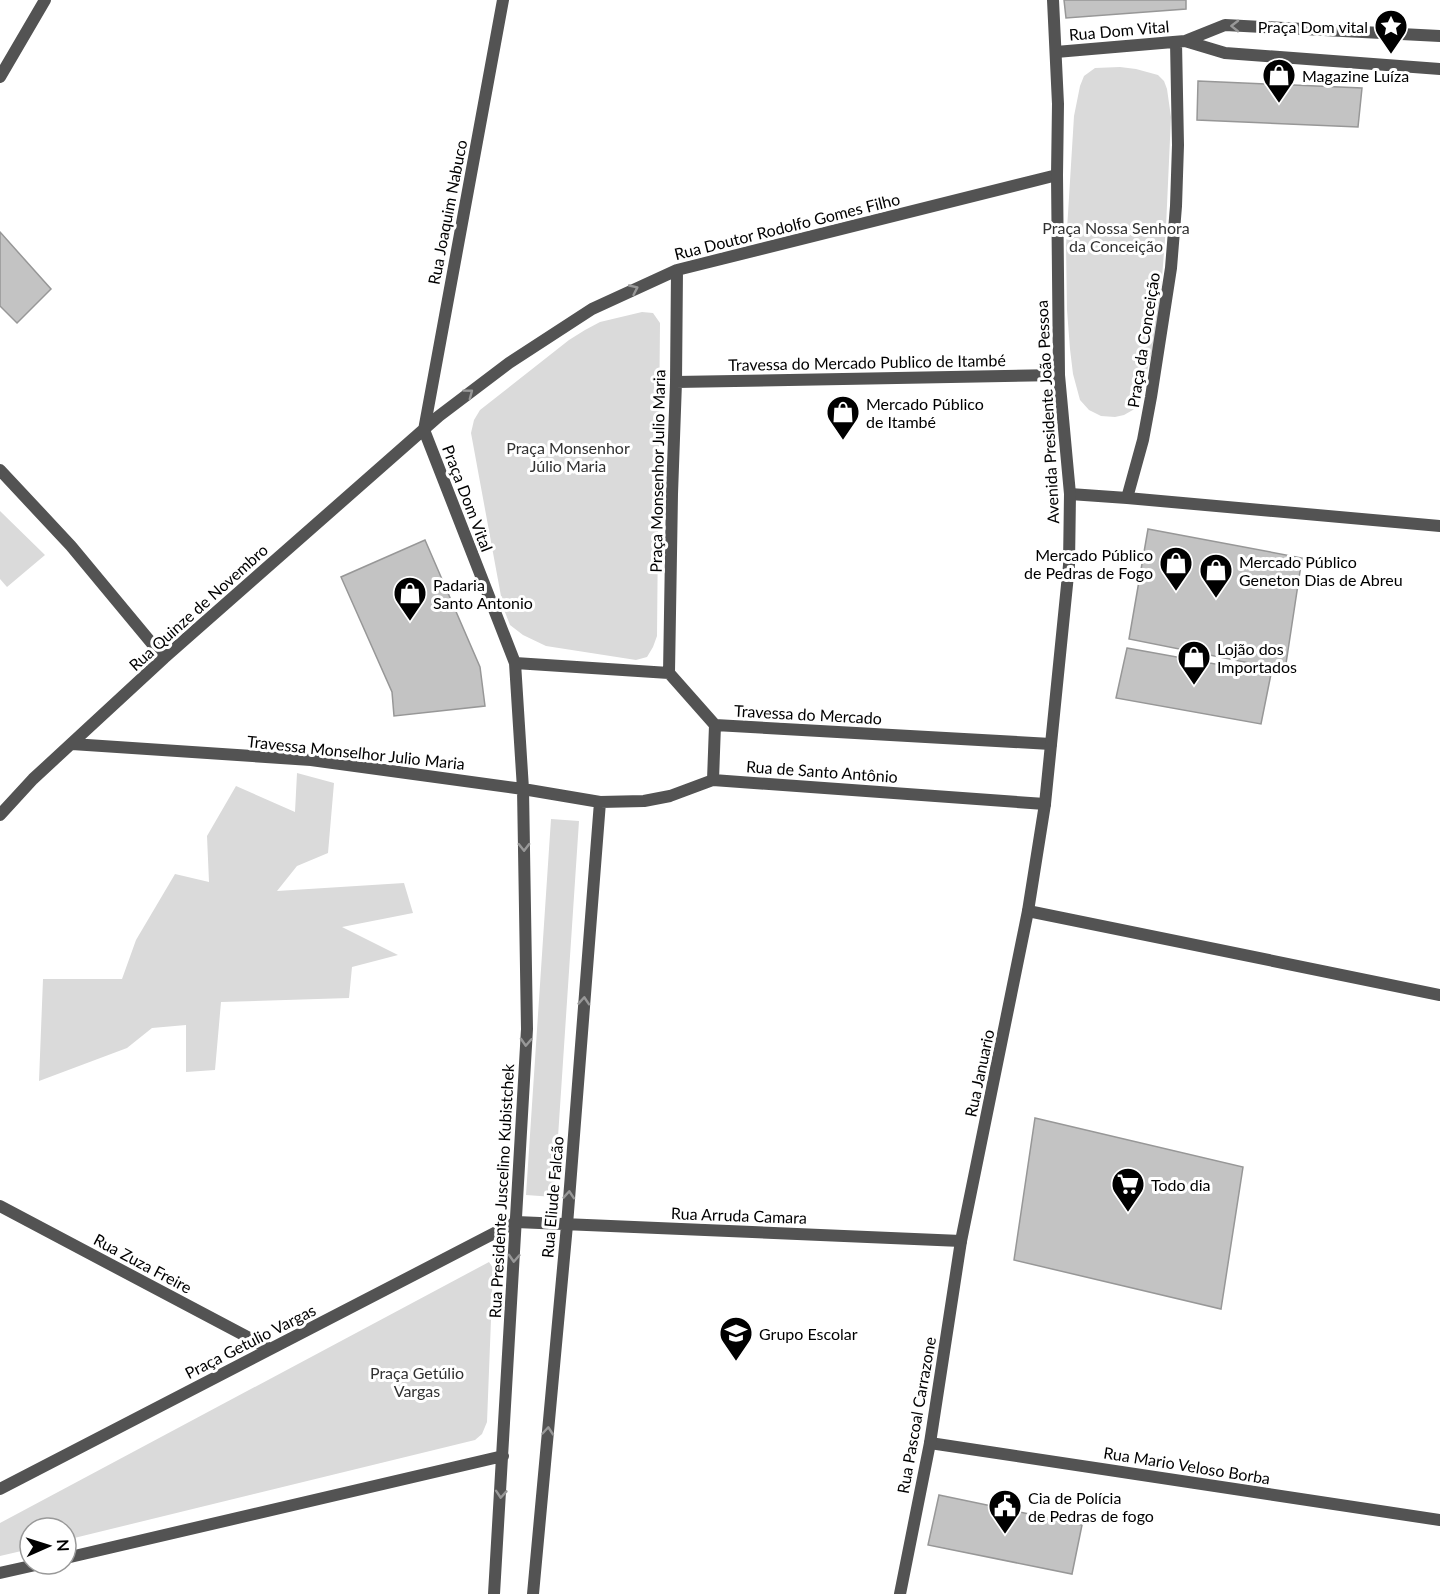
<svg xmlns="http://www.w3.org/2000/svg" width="1440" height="1594" viewBox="0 0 1440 1594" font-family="Lato,sans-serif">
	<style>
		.green { fill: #dadada }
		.building { fill: #c3c3c3; stroke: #979797; stroke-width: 1.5 }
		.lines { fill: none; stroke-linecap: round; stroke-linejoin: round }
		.minor { stroke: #535353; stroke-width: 12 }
		.tertiary { stroke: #535353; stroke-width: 12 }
		.oneway { stroke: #989898 }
		.labels { text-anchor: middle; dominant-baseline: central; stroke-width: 6; stroke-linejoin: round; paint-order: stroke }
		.poi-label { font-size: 16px; fill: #000; stroke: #fff; text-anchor: start }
		.street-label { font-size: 16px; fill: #000; stroke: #fff }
		.park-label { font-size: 16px; fill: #313131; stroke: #fff }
	</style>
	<rect width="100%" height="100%" fill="#fff"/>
	<path class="green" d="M1120,67L1136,69L1158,75L1164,81L1167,89L1171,117L1166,227L1158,328L1138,407L1124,415L1115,417L1101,416L1089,410L1080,400L1073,374L1070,349L1067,310L1066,246L1074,116L1080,86L1084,76L1095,68Z
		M642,312L653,313L660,323L657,636L653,647L647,657L636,660L546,646L523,635L510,625L503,607L471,433L474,420L480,410L569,340L585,330L600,322Z
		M0,511L45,555L7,587L0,579Z
		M297,773L334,783L328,853L297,866L277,891L404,883L413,913L342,927L398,955L352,967L349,998L221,1002L215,1070L186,1072V1025L152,1028L127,1048L39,1081L43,979H122L136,940L175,874L209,882L207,836L236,786L295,812Z
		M551,819L579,821L554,1197L526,1195Z
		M489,1262L493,1268L487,1422L482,1434L475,1440L66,1540V1528H30V1549L0,1556V1523Z"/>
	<path class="building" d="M1064,0H1186V9L1066,18Z
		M1198,81L1362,88L1358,127L1197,120Z
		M0,232L51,289L17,323L0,306Z
		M1148,529L1302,558L1285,670L1129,639Z
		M425,540L480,667L485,706L394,716L392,692L341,577Z
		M1127,648L1271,674L1261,724L1116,698Z
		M1035,1118L1243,1167L1221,1309L1014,1260Z
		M939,1495L1082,1525L1072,1574L928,1545Z"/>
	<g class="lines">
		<path class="minor" d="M1185,41L1225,53L1440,69
			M1056,52L1185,41L1225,25L1440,36
			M0,77L45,0
			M676,382L1059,375
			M424,430L515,663L523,789L527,1029L494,1594
			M424,430L503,0
			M0,470L71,546L164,658
			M1070,494L1127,498L1440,526
			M1127,498L1143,440L1151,397L1171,268L1176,206L1178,145L1176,42
			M515,663L669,673L715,725L1051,744
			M669,673L672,494L676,382L677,270
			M72,744L311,760L523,789L600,802L644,801L670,796L713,780L1045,804
			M713,780L715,725
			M0,815L33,779L164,658L439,416L509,363L592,309L677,270L1057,175
			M1028,911L1440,995
			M0,1206L270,1349
			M930,1443L1440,1520
			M0,1489L516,1222L961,1241
			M66,1558L503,1456
			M0,1573L40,1564
			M533,1594L567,1225L600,802"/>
		<path class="tertiary" d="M900,1594L930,1443L961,1241L1028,911L1045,804L1069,565L1070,494L1059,375L1057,175L1058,104L1053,0"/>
	</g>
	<defs><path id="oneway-chevron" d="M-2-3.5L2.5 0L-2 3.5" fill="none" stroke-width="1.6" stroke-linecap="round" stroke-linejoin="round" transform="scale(1.5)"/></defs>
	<g class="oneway">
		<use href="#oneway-chevron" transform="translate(1235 26) rotate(-179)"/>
		<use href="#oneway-chevron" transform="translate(634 289) rotate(-25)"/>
		<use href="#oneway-chevron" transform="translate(469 393) rotate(-37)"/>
		<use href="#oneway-chevron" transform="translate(524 847) rotate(89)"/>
		<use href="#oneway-chevron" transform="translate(584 1001) rotate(-86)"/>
		<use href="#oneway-chevron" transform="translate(526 1042) rotate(93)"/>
		<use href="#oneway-chevron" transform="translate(569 1195) rotate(-86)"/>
		<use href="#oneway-chevron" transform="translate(514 1258) rotate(93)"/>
		<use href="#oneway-chevron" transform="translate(548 1431) rotate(-85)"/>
		<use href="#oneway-chevron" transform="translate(501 1494) rotate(94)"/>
	</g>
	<defs>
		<g id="sight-pin" transform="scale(1.725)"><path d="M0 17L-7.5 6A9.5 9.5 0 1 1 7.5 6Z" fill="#000" stroke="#fff"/><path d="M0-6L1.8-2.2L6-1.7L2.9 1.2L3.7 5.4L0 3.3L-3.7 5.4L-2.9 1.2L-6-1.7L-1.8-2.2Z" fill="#fff"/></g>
		<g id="shop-pin" transform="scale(1.725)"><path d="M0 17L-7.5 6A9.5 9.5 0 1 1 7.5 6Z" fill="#000" stroke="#fff"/><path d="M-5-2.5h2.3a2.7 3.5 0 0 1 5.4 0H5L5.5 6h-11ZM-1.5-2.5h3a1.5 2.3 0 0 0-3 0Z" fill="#fff"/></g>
		<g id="supermarket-pin" transform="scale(1.725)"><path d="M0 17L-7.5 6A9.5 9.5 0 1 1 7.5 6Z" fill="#000" stroke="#fff"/><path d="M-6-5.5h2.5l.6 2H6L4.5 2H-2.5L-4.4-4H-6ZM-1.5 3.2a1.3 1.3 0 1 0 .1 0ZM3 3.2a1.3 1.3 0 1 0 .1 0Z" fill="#fff"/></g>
		<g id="school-pin" transform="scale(1.725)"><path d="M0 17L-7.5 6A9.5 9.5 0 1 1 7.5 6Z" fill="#000" stroke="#fff"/><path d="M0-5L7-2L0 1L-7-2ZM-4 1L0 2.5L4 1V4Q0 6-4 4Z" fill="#fff"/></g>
		<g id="civic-pin" transform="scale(1.725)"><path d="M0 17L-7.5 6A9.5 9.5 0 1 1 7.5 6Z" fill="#000" stroke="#fff"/><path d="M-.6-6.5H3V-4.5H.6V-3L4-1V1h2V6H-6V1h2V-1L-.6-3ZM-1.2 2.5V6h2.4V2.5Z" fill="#fff"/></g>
	</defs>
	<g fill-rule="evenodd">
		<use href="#sight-pin" x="1391" y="26"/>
		<use href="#shop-pin" x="1279" y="75"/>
		<use href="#shop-pin" x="843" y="412"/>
		<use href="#shop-pin" x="1176" y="563"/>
		<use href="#shop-pin" x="1216" y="570"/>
		<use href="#shop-pin" x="410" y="593"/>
		<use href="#shop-pin" x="1194" y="657"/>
		<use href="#supermarket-pin" x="1128" y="1184"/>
		<use href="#school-pin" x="736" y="1333"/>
		<use href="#civic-pin" x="1005" y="1506"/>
	</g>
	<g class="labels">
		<g class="poi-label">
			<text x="1368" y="26" text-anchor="end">Praça Dom vital</text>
			<text x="1302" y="75">Magazine Luíza</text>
			<text x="866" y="403">Mercado Público<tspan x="866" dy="18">de Itambé</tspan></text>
			<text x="1153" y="554" text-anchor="end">Mercado Público<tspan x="1153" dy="18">de Pedras de Fogo</tspan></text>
			<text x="1239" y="561">Mercado Público<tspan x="1239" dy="18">Geneton Dias de Abreu</tspan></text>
			<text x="433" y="584">Padaria<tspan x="433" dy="18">Santo Antonio</tspan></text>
			<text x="1217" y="648">Lojão dos<tspan x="1217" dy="18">Importados</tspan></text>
			<text x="1151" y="1184">Todo dia</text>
			<text x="759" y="1333">Grupo Escolar</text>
			<text x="1028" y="1497">Cia de Polícia<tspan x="1028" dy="18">de Pedras de fogo</tspan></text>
		</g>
		<g class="street-label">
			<text transform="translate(1119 30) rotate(-5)">Rua Dom Vital</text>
			<text transform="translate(447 212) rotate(-79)">Rua Joaquim Nabuco</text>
			<text transform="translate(787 226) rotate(-14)">Rua Doutor Rodolfo Gomes Filho</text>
			<text transform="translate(1143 340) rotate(-81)">Praça da Conceição</text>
			<text transform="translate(867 362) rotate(-1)">Travessa do Mercado Publico de Itambé</text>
			<text transform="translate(1047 412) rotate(-93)">Avenida Presidente João Pessoa</text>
			<text transform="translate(657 471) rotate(-89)">Praça Monsenhor Julio Maria</text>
			<text transform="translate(468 498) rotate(69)">Praça Dom Vital</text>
			<text transform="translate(198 607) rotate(-42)">Rua Quinze de Novembro</text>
			<text transform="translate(808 714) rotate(3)">Travessa do Mercado</text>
			<text transform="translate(356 752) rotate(6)">Travessa Monselhor Julio Maria</text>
			<text transform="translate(822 771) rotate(4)">Rua de Santo Antônio</text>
			<text transform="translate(979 1073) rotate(-78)">Rua Januario</text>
			<text transform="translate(501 1191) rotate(-87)">Rua Presidente Juscelino Kubistchek</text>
			<text transform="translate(552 1197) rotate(-85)">Rua Eliude Falcão</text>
			<text transform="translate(739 1215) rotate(2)">Rua Arruda Camara</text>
			<text transform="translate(143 1263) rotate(28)">Rua Zuza Freire</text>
			<text transform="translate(250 1341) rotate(-27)">Praça Getulio Vargas</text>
			<text transform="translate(916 1415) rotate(-80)">Rua Pascoal Carrazone</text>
			<text transform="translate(1187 1465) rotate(9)">Rua Mario Veloso Borba</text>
		</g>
		<g class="park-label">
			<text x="1116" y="227">Praça Nossa Senhora<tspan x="1116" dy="18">da Conceição</tspan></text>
			<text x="568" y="447">Praça Monsenhor<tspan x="568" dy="18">Júlio Maria</tspan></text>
			<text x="417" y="1372">Praça Getúlio<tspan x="417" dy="18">Vargas</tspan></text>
		</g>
	</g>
	<g transform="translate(48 1546) rotate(87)"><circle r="28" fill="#ffffff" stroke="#999999" stroke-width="1.5"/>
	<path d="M0-4.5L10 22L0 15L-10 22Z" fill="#000000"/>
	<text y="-9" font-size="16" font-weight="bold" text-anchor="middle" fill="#000000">N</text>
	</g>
</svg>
